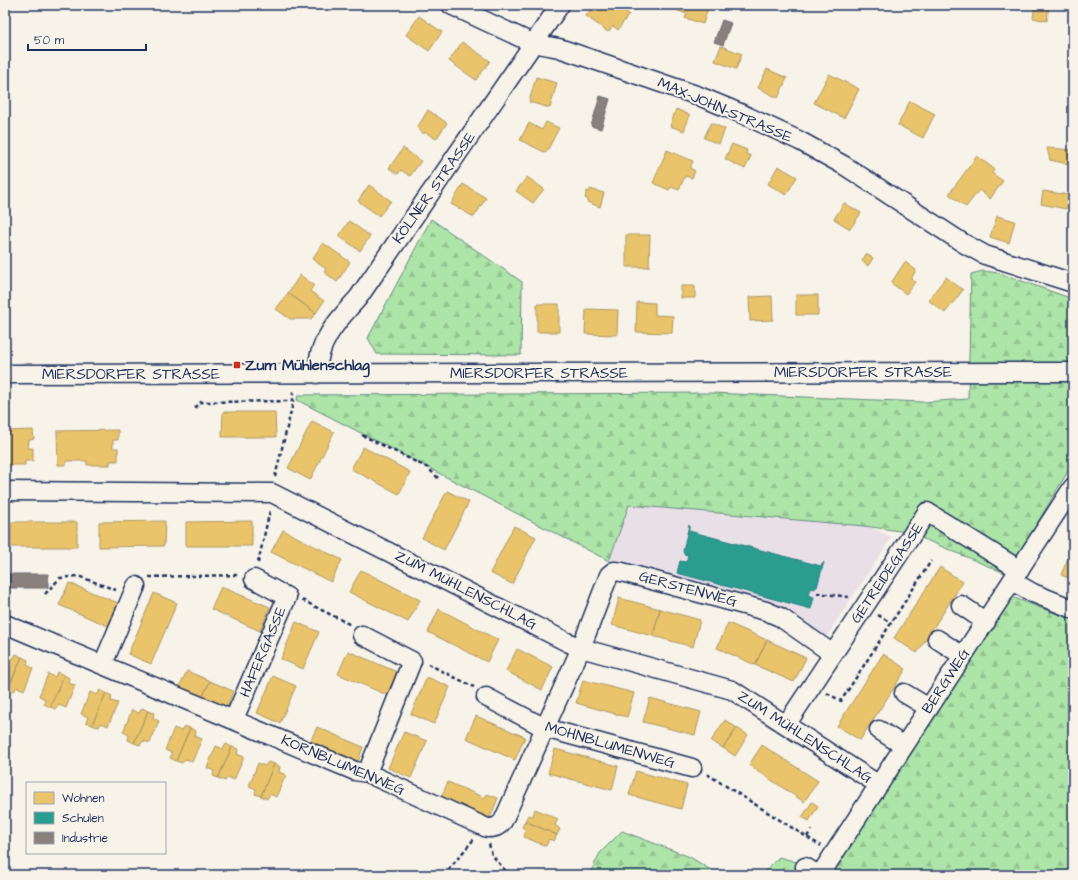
<svg xmlns="http://www.w3.org/2000/svg" width="1078" height="880" viewBox="0 0 1078 880" font-family="'Architects Daughter',sans-serif">
	<style>
		.built { fill: #e9e0e7 }
		.forest { fill: url(#forest-firs); stroke: #648a82 }
		.park { fill: url(#park-crowns); stroke: #648a82 }
		.homes { fill: #e9c46a; stroke: #ab9766 }
		.schools { fill: #2a9d8f; stroke: #267c80 }
		.industry { fill: #8a817c; stroke: #696873 }
		.lines { fill: none; stroke-linecap: round; stroke-linejoin: round }
		.minor-casing { stroke: #1b2f5e; stroke-width: 21 }
		.path { stroke: #1b2f5e; stroke-width: 2.5; stroke-dasharray: 4 3; stroke-linecap: butt }
		.minor { stroke: #f7f3e8; stroke-width: 18 }
		.poi-dot { fill: #c8321e; stroke: #f7f3e8; stroke-width: 1.5 }
		.labels { text-anchor: middle; dominant-baseline: central; stroke-width: 4; stroke-linejoin: round; paint-order: stroke }
		.street-label { font-size: 15px; fill: #1b2f5e; stroke: #f7f3e8 }
		.poi-label { font-size: 15px; font-weight: bold; fill: #1b2f5e; stroke: #f7f3e8; text-anchor: start }
	</style>
	<defs>
		<pattern id="forest-firs" width="22" height="20" patternUnits="userSpaceOnUse"><rect width="22" height="20" fill="#ade4a7"/><path d="M5 1l3.5 6h-7zM16 11l3.5 6h-7z" fill="#94c492"/></pattern>
		<pattern id="park-crowns" width="20" height="18" patternUnits="userSpaceOnUse"><rect width="20" height="18" fill="#ade4a7"/><path d="M2 6a3 3 0 1 1 6 0M12 15a3 3 0 1 1 6 0" fill="none" stroke="#94c492"/></pattern>
	</defs>
	<rect width="100%" height="100%" fill="#f7f3e8"/>
	<filter id="ink" filterUnits="userSpaceOnUse"><feTurbulence type="fractalNoise" baseFrequency=".025" numOctaves="2"/><feDisplacementMap in="SourceGraphic" scale="8" xChannelSelector="R" yChannelSelector="G"/><feConvolveMatrix kernelMatrix="1 2 1 2 8 2 1 2 1" color-interpolation-filters="sRGB"/></filter>
	<g filter="url(#ink)">
		<path class="built" d="M628,505L867,526L892,537L824,640L769,604L609,561Z"/>
		<path class="forest" d="M431,219L522,282L521,355L377,354L368,338Z
			M983,271L999,273L1073,299V463L1007,574L907,532L864,526L629,505L609,561L297,400L298,395L710,393L923,402L968,399L971,274Z
			M1012,597L1073,620V875H829Z
			M622,831L690,857L719,875H589L600,853Z"/>
		<path class="park" d="M779,857L800,863L804,875H765V871Z"/>
		<path class="homes" d="M594,5H616L629,14L618,30L613,26L608,32L586,16Z
			M671,5H709L703,24L685,18L687,14L670,8Z
			M1035,5H1049L1047,21L1033,18Z
			M419,16L442,32L429,51L406,35Z
			M462,42L490,61L476,80L449,61Z
			M721,46L742,54L736,69L715,61Z
			M767,69L787,78L778,98L758,88Z
			M829,74L859,89L844,118L814,103Z
			M536,77L557,83L550,108L529,102Z
			M910,101L935,114L923,138L898,125Z
			M676,109L690,115L684,131L670,126Z
			M428,110L447,123L436,139L425,132L424,134L417,128Z
			M546,122L559,128L546,153L520,140L529,123L542,130Z
			M711,123L725,129L719,144L704,138Z
			M732,144L747,150L746,154L751,156L745,169L725,159Z
			M403,148L421,161L410,176L401,170L398,174L389,168Z
			M1047,148L1073,150L1072,165L1050,160Z
			M667,150L693,161L690,168L695,171L692,178L685,176L679,190L671,187L669,190L653,183Z
			M977,156L994,169L992,173L1003,181L990,199L979,190L966,207L949,194Z
			M778,166L797,177L786,195L768,184Z
			M527,177L544,189L533,203L516,191Z
			M463,184L486,198L474,217L451,204Z
			M369,185L391,201L379,216L358,201Z
			M590,189L604,193L600,207L587,202L588,199L585,198L587,191L590,192Z
			M1043,191L1069,195L1066,209L1041,204Z
			M844,203L861,213L850,229L834,219Z
			M997,216L1015,221L1009,243L990,237Z
			M349,221L370,236L360,251L339,236Z
			M626,235H650L649,267H626Z
			M323,243L350,262L337,282L324,272L326,269L312,259Z
			M866,254L873,258L868,266L862,261Z
			M905,262L916,270L911,279L915,282L906,294L891,283Z
			M300,275L314,285L310,291L324,301L316,313L288,293Z
			M946,277L963,290L945,313L928,300Z
			M681,286H695V298H681Z
			M288,293L316,313L311,319H290L276,309Z
			M796,295H818V315H796Z
			M772,296L773,320L750,321L749,297Z
			M637,302L655,303V315L673,316L672,333L636,332Z
			M537,304H559V332H537Z
			M586,309L618,310L617,335L585,334Z
			M223,412H275L276,437H222Z
			M312,421L334,432L310,480L288,468Z
			M33,430L34,439L29,440L28,448H33V461H25V465H5V431Z
			M118,430V440H113V448H118V461H110V465H87V461H66V465H58L57,431Z
			M363,447L410,472L399,494L351,469Z
			M447,491L469,502L444,550L422,538Z
			M165,521L164,546L99,547V522Z
			M252,521V546H186V522Z
			M11,522H77V547H11Z
			M514,526L536,537L512,584L490,573Z
			M283,530L342,560L331,582L271,552Z
			M1073,546V580L1061,575Z
			M940,567L963,582L917,653L894,638Z
			M361,570L420,600L408,622L349,592Z
			M69,583L118,603L108,626L59,605Z
			M221,587L270,607L260,631L211,609Z
			M154,593L177,603L151,664L128,654Z
			M619,598L660,609L653,636L612,625Z
			M439,609L498,640L487,662L428,632Z
			M660,609L700,620L693,647L653,636Z
			M296,622L319,632L303,669L281,659Z
			M728,623L767,640L755,665L717,648Z
			M767,640L806,658L794,682L755,665Z
			M517,649L553,667L542,690L506,671Z
			M348,651L397,672L387,695L338,674Z
			M16,654L22,657L8,689L5,688V658L6,656L13,659Z
			M883,654L906,669L860,740L837,726Z
			M22,657L28,660L27,665L33,668L24,690L17,687L14,691L8,689Z
			M187,671L210,681L203,696L179,687Z
			M57,672L64,675L50,707L44,704L45,699L39,696L48,674L55,677Z
			M64,675L69,678L68,683L75,685L66,708L59,705L56,709L50,707Z
			M273,676L296,686L280,723L257,713Z
			M427,677L450,687L434,724L411,714Z
			M583,680L634,693L627,717L576,703Z
			M210,681L233,691L227,707L203,696Z
			M100,690L106,693L92,725L86,722L88,717L81,714L90,692L97,695Z
			M106,693L112,696L111,701L118,703L108,726L101,723L99,727L92,725Z
			M650,698L701,712L695,735L643,722Z
			M142,708L148,711L134,743L128,740L129,735L123,732L132,710L139,713Z
			M148,711L154,713L153,718L159,721L150,743L143,741L140,745L134,743Z
			M476,716L525,737L515,760L466,738Z
			M725,720L737,728L723,748L711,741Z
			M184,726L190,728L176,761L170,758L172,753L165,750L174,728L181,731Z
			M317,727L363,747L358,762L310,742Z
			M190,728L196,731L195,736L202,739L192,762L186,759L182,763L176,761Z
			M737,728L748,735L735,756L723,748Z
			M404,732L427,741L411,778L388,768Z
			M226,744L232,747L218,778L213,776L214,771L207,768L216,746L223,749Z
			M762,745L818,781L804,802L749,765Z
			M232,747L238,749L237,754L244,757L234,780L228,777L225,781L218,778Z
			M555,749L618,766L612,790L548,773Z
			M268,762L274,764L261,796L255,794L256,789L249,786L258,763L265,766Z
			M274,764L280,767L279,772L286,775L276,797L270,794L267,799L261,796Z
			M636,771L687,785L681,809L629,795Z
			M448,782L485,798L487,794L498,798L490,818L441,797Z
			M812,802L818,806L809,821L802,817Z
			M535,809L558,819L555,825L560,829L557,835L525,821L528,815L533,816Z
			M525,821L557,835L554,841L549,839L546,846L524,837L526,830L522,827Z"/>
		<path class="schools" d="M689,525V531L821,566L824,562L817,587L814,589L810,588L808,595L814,597L811,609L677,573L680,561L686,562L688,555L684,554L683,551Z"/>
		<path class="industry" d="M722,20L731,23L723,45L714,42Z
			M600,96L610,99L601,129L591,126Z
			M5,574H48V588H5Z"/>
		<g class="lines">
			<g class="minor-casing">
				<path id="minor" d="M451,5L532,43L559,48L699,96L740,113L800,141L845,166L963,243L985,255L1073,283
					M5,374L1073,372
					M317,374C317,342 338,320 358,298L560,5
					M5,491L272,493L567,642L581,648L732,690L879,785
					M1012,581L1033,593L1073,609
					M961,605L986,622
					M5,624L355,771L367,773L487,828C495,828 498,827 503,821L581,648L609,575L614,571L622,572L766,611L780,617L833,654
					M362,635L412,661L367,773
					M937,639L963,656
					M103,664L136,586
					M904,693L929,708
					M486,697L545,728L692,768
					M234,719L287,597L254,579
					M786,725L927,512L1020,570
					M879,730L904,746
					M805,867L818,875
					M820,875L1073,487"/>
			</g>
			<path class="path" d="M195,408L201,402L293,401
				M362,435L428,468L438,478
				M275,477L293,403V389
				M258,563L270,510
				M149,577L238,575
				M817,593L849,597L850,595
				M45,594L60,578L78,576L116,590
				M302,600L351,625
				M878,615L891,623
				M428,664L474,687
				M827,693L841,701L931,561
				M707,774L821,846
				M807,837L811,830
				M489,844L492,855L509,875
				M444,875L474,839"/>
			<use href="#minor" class="minor"/>
		</g>
	</g>
	<rect class="poi-dot" x="233" y="361" width="8" height="8" rx="2"/>
	<g class="labels">
		<g class="street-label">
			<text transform="translate(725 110) rotate(23)">MAX-JOHN-STRASSE</text>
			<text transform="translate(434 188) rotate(-55)">KÖLNER STRASSE</text>
			<text x="863" y="372">MIERSDORFER STRASSE</text>
			<text x="539" y="373">MIERSDORFER STRASSE</text>
			<text x="131" y="374">MIERSDORFER STRASSE</text>
			<text transform="translate(887 573) rotate(-56)">GETREIDEGASSE</text>
			<text transform="translate(688 589) rotate(15)">GERSTENWEG</text>
			<text transform="translate(466 590) rotate(27)">ZUM MÜHLENSCHLAG</text>
			<text transform="translate(263 652) rotate(-67)">HAFERGASSE</text>
			<text transform="translate(946 681) rotate(-57)">BERGWEG</text>
			<text transform="translate(805 737) rotate(33)">ZUM MÜHLENSCHLAG</text>
			<text transform="translate(610 745) rotate(16)">MOHNBLUMENWEG</text>
			<text transform="translate(343 765) rotate(23)">KORNBLUMENWEG</text>
		</g>
		<g class="poi-label">
			<text x="245" y="365">Zum Mühlenschlag</text>
		</g>
	</g>
	<rect width="1078" height="880" fill="none" stroke="#f7f3e8" stroke-width="20"/>
	<rect x="10" y="10" width="1058" height="860" fill="none" stroke="#1b2f5e" stroke-width="1.5" filter="url(#ink)"/>
	<rect x="26" y="782" width="140" height="72" fill="#f7f3e8" stroke="#9fa5b1"/>
	<rect x="34" y="792" width="20" height="12" fill="#e9c46a" stroke="#9fa5b1"/>
	<text x="62" y="802" font-size="12" fill="#1b2f5e">Wohnen</text>
	<rect x="34" y="812" width="20" height="12" fill="#2a9d8f" stroke="#9fa5b1"/>
	<text x="62" y="822" font-size="12" fill="#1b2f5e">Schulen</text>
	<rect x="34" y="832" width="20" height="12" fill="#8a817c" stroke="#9fa5b1"/>
	<text x="62" y="842" font-size="12" fill="#1b2f5e">Industrie</text>
	<path d="M28 44v6h118v-6" fill="none" stroke="#1b2f5e" stroke-width="2"/>
	<text x="34" y="44" font-size="12" fill="#1b2f5e" stroke="#f7f3e8" stroke-width="3" paint-order="stroke">50 m</text>
</svg>
